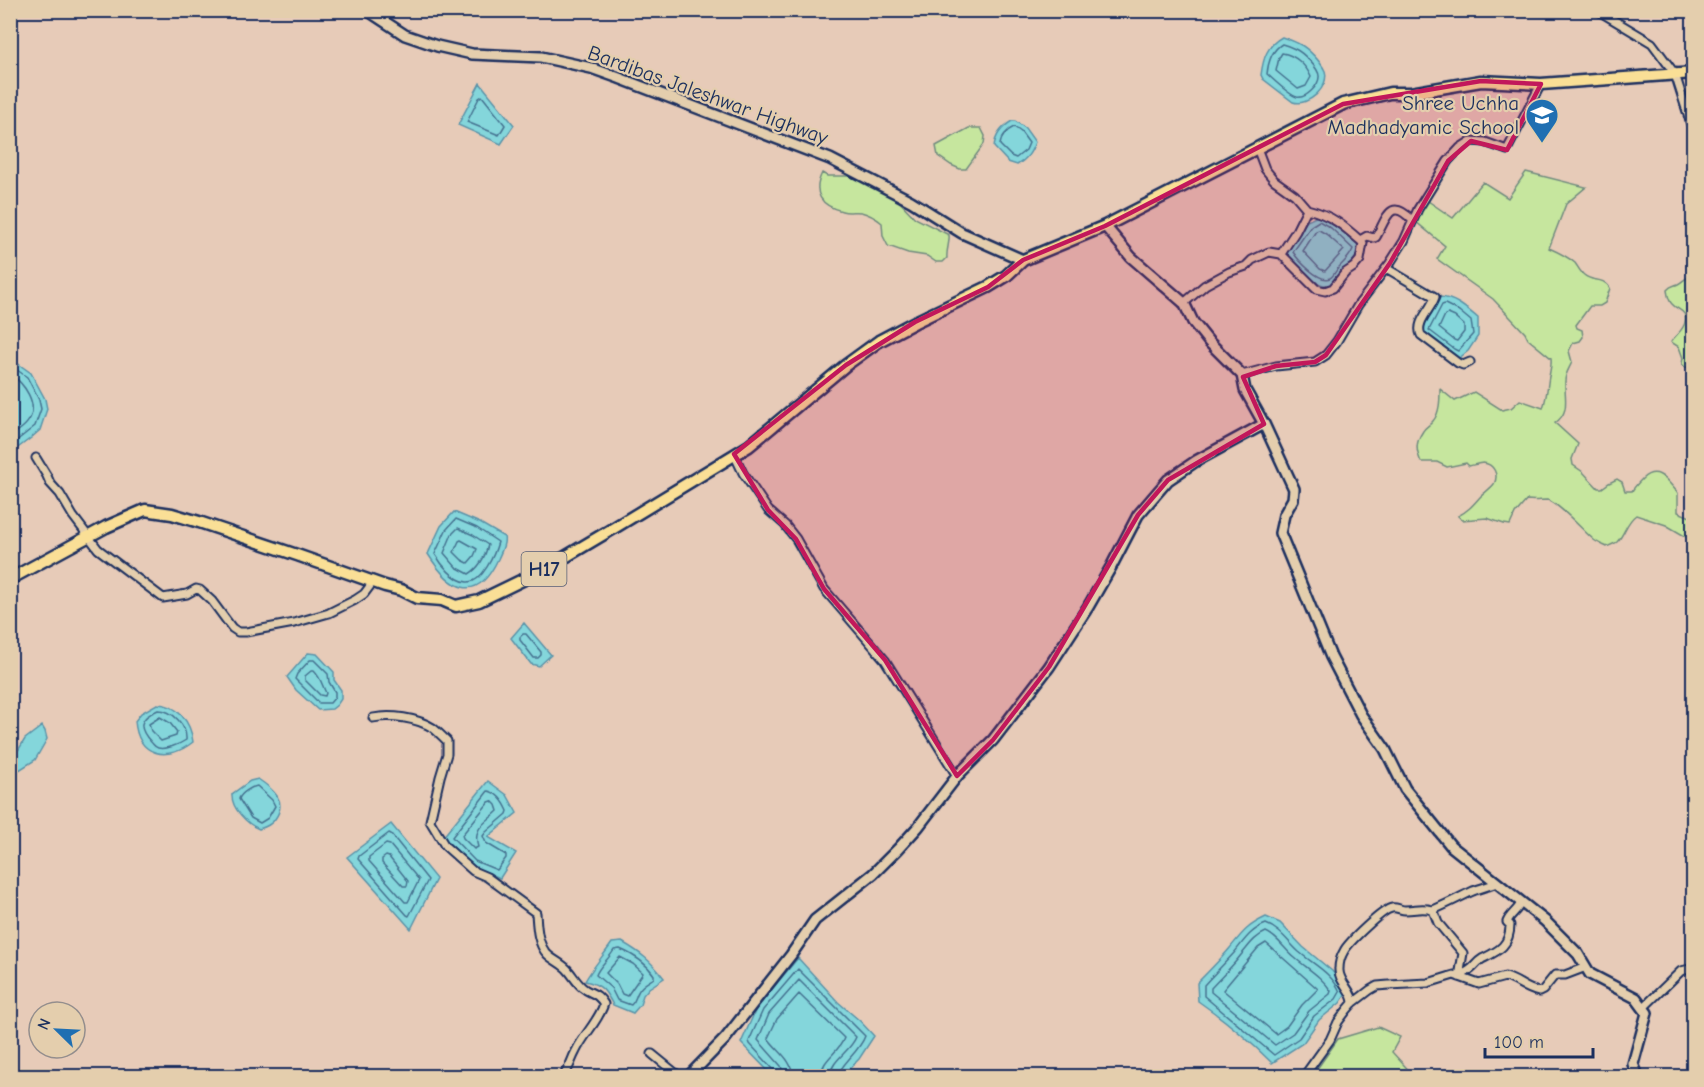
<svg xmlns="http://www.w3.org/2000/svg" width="1704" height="1087" viewBox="0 0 1704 1087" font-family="'Comic Neue',sans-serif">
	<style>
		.green { fill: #c6e69e; stroke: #708a7e; stroke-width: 1.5 }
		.water { fill: #84d6db; stroke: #5a93a9; stroke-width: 1.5 }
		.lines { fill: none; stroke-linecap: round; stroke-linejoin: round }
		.shore { stroke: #457290; stroke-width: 1.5 }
		.street-casing { stroke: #1b2f5e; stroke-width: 11 }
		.secondary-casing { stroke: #1b2f5e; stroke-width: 14 }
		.primary-casing { stroke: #1b2f5e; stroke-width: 15 }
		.street { stroke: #e4cead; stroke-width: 7 }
		.secondary { stroke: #e4cead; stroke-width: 9 }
		.primary { stroke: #fadf96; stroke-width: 10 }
		.marked { fill: #c2185b; fill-opacity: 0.2; stroke: #c2185b; stroke-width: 4.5; stroke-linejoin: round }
		.labels { text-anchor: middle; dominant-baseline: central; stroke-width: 4.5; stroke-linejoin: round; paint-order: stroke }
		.shield { fill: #e4cead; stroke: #575f76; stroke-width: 1.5 }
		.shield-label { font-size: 20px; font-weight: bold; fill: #1b2f5e }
		.street-label { font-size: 21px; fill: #1b2f5e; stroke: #e4cead }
		.poi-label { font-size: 21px; fill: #1b2f5e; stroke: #e4cead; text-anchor: end }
	</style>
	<rect width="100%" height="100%" fill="#e7cbb8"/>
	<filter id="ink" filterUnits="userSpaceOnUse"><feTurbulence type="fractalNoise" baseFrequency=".0167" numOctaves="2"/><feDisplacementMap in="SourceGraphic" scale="12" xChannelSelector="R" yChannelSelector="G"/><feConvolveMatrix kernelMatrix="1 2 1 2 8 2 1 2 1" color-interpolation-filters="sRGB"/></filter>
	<g filter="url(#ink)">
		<path class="green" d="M969,128H981L985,136L984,144L966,169H960L951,165L938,156L936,146Z
			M1526,172L1586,187L1566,204L1549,248C1558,252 1567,256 1575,263C1578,267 1580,272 1584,275C1593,283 1602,276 1610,288L1605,303L1600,306H1590L1576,325L1577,328L1582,330L1583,337L1580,341L1573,343L1569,351L1572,362C1569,369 1565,374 1565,381C1564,397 1571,412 1555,423L1578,444L1572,459L1573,465L1583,472L1598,488H1602L1609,483L1617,479L1622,482L1625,491H1632C1635,486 1638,483 1642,479C1658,464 1668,482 1678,493V512L1693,518V537L1691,538H1688L1666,525L1636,515C1626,522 1625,534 1617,542C1614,544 1610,545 1607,547C1603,545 1598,543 1594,540C1584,532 1558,502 1547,500C1541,500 1534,501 1527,500L1515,514L1510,525L1504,524L1487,518L1462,520L1458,516C1468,511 1473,505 1480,497C1484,493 1490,489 1494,484C1499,475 1494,464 1483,463C1479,463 1474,465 1469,466L1466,463L1447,467L1437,462H1421C1416,451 1415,443 1423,431C1425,427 1430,425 1433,421C1440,413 1440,399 1440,389L1455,401L1474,392L1502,410L1511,408L1520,400L1543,408C1546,399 1547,392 1548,383C1549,373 1552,368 1551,358L1528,339L1525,333L1493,299L1437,259L1445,246L1415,221L1428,201L1453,218L1483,182L1508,198Z
			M822,173L827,176H854L870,186L894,196L915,218L949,235C950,243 946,250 947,258L943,262H936L927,256L908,253L888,246L883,236L882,223C876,218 869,214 861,212C855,211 848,213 842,211C821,206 812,193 822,173Z
			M1693,275H1694L1693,368L1685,367L1682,364L1683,358L1679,347L1671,342C1675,335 1684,330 1685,322C1688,311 1677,310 1672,304C1668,300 1668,295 1667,290C1671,285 1674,286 1678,284C1685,280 1684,278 1693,275Z
			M1378,1027L1400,1037L1392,1052L1414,1076H1312L1338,1039Z"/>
		<path class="water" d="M1282,37C1287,39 1294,41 1299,44C1308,48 1321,62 1325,71C1330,87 1308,107 1293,102L1263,79L1261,75C1263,59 1267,45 1282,37Z
			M480,83L514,125L501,144L458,125Z
			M1012,121H1015L1025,128L1035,142C1031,153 1027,159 1017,165L1008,162L994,147C995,135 1002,127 1012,121Z
			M1320,215C1332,222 1353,234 1359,247C1358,258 1351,262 1344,270C1340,274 1337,281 1332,284C1317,291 1292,263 1286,251L1307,221Z
			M1440,297C1455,298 1467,309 1478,318V336L1468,351L1458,359L1420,331Z
			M10,358L31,373L45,399L47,409L40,430L31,438L11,453Z
			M454,512L480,523L504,537C506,544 501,552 498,559C476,606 450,589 428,554L441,526Z
			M524,623L551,655L539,666L531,664L511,638Z
			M308,653L317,654L334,672V680L341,690V699L337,705L332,709L318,710L296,690L287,677Z
			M157,704C177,704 191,722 193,742C168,762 138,757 135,721L141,713Z
			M42,726L45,731L47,739L35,760L16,772L11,765V758L19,749L25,739Z
			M258,779C273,789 288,801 275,819C271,825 266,827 259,829C247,824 231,808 232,794L250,781Z
			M488,781L507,795L517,813L488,837L516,853L500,878L472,866L443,837Z
			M391,824L436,879L411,929L347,857Z
			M1266,917L1280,923L1303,947L1332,971L1344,985L1347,993L1340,1003L1319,1020L1303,1043L1272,1063C1249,1040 1224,1019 1198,1001L1197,983C1208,972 1220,960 1230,948C1243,932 1247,926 1266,917Z
			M622,942C641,953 651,961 664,978L649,988L643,995L640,1005L633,1013L613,1005C605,990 602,985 585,981C593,967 603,956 612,943Z
			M798,958L838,1002L860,1021L874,1036L859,1059L842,1076H773L741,1043L757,1007Z"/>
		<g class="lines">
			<path class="shore" d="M1282,44C1286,45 1291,47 1295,49C1302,52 1320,69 1319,77C1319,85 1306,99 1297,97C1289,95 1274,80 1267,74C1268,63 1272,50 1282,44Z
				M1282,53C1295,55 1306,65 1311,77L1306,86L1298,89L1276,71L1279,58Z
				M482,96L505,125L499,135L467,122L479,98Z
				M1014,127L1021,132L1029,143L1026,150L1016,158L1011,156L1000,145C1001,137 1007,130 1014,127Z
				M1319,221L1331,228L1353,249C1350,257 1345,261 1339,267C1336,270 1334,276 1330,278C1319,283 1298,260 1293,252L1311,226Z
				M1319,230L1326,234L1344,250L1325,271L1320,269L1303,251L1316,231Z
				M1445,304L1459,311L1471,321L1473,334L1458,351L1454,349L1429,330L1442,305Z
				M1448,314L1455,317L1464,325V332L1457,341L1454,340L1439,328L1445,315Z
				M10,365L27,377L39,400L41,409L35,426L10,446
				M10,374C24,383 39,404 29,420C25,428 17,431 10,437
				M456,519L477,528L498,542C495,553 482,584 467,582C454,581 441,564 435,554L446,530Z
				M458,528L473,535L488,545C485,557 479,568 469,574L456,567L444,553L452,534Z
				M461,540L477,549L474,556L468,563L462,560L454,552L459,541Z
				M523,634H526L541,652V655L538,658H534L520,640V637Z
				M310,660H314L328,674L329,682L335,692V697L330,703H319L295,679L297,674Z
				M311,671H314C321,678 322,685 326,693L325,696L320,695L305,680V676Z
				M158,710C173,710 187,726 186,740C180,744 166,750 158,748C154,747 154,745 151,742C137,727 139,718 158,710Z
				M160,717L170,723L177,732L176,736L161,741L151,731L149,724Z
				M257,786L272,800L275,806L268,818L260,823L251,818L239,799C241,793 251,787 257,786Z
				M488,791C498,793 504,802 508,811L507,814L486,832L483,836L486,843L506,855V858L497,870L475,861L452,837Z
				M492,801L496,805L498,811C486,823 472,827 478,847L474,849L463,838L462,835L489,802Z
				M389,833L391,834L428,880L409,916L407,915L358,859L359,856Z
				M386,844L390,845L419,880L408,902H405L369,861V857Z
				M386,856L389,857L408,881L407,886H403L382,863V859Z
				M1266,924C1280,929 1288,942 1299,952C1313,964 1333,974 1340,992L1336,999L1314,1016L1299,1038L1274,1055L1204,996V985C1214,974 1224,964 1234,953C1244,941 1250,930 1266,924Z
				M1266,932C1278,937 1285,950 1295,958C1308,969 1322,977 1331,991L1330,994L1309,1011L1293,1033L1275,1045L1211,992V988C1221,977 1232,967 1241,955C1249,946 1254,937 1266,932Z
				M1266,943L1318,989L1302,1005L1287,1026L1276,1034L1223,990L1258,948Z
				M620,949C634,955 646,963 654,975V978C648,982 641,985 638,992C635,997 636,1001 631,1005L617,1000L611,988L596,975C599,966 609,959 614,950Z
				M620,957L633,964L643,973L627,996L622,994L617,984L606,973Z
				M777,1076L775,1071L750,1044L749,1041L763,1010L798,969L865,1036C860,1051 839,1066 838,1076
				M784,1076L781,1066L758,1040L769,1014L799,980L856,1037C850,1052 831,1060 830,1076
				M793,1076C792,1059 777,1051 768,1038L777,1019L799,994L844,1038C839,1053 822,1058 821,1076"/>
			<g class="street-casing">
				<path id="street" d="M1597,10L1652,43L1675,74L1694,134
					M1360,240L1367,236L1374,238L1376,237C1387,218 1390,197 1412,220
					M1281,254L1316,289L1325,291L1333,288L1345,273L1354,267L1360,260L1363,243C1345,227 1332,215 1307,209
					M1386,268L1435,297C1431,310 1415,322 1421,335L1458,363L1463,365L1470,362
					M1184,303L1205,285L1229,272L1246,266L1252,260L1269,252L1281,254L1296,231L1307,209L1295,195L1274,180L1265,169L1257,148
					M1242,375L1276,366L1315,362L1326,355L1337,341L1358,305L1390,263L1404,241L1418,209L1448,161L1460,148L1471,141L1485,142L1507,150L1541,84
					M734,454L743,473L768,510L785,525L796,539L824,589L885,660L957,776
					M36,458L47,476L50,483L60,494L73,516L98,549L163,598L187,594L196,589L200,590L212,601L232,628L238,632H246L294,623L329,613L355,600L364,594L373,582
					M373,718C391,714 417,718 433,728C438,732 443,737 447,741V754L440,777L430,821L445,846L473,871L487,877L536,913C537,926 537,943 547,954C553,960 561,963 567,969C572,974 576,982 582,987C591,995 596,991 604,1004C598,1022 584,1034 576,1051C571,1060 570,1068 563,1076
					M1459,977L1463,953L1438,923L1433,910C1447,904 1460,897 1473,891C1481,888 1489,886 1497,883
					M1459,977C1463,974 1467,972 1471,969C1475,966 1477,962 1482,959C1498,951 1510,946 1510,925L1507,922C1510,914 1519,910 1521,902
					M1353,1003C1353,990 1338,982 1339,969C1339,964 1341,956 1344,951C1348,943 1383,909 1392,908C1396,907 1401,910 1405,910C1417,910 1420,907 1433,910
					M1643,1008L1681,971L1694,968
					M652,1054L679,1076
					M1304,1076L1330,1040L1338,1022L1347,1010L1353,1003L1370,990L1377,986L1389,985L1428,983L1454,975L1479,984L1505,977C1518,980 1524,989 1539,992L1543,990L1555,975H1565L1586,967"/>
			</g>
			<g class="secondary-casing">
				<path id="secondary" d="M367,10L405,35L437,46L472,54L541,57L591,68L619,78L830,159L911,201L962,233L1023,260
					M1105,226L1131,257L1184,303L1193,322L1209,342L1242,375L1245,390L1264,424L1294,489L1293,499L1284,515L1280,533L1331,657L1361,715L1385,749L1405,789L1451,846L1545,921L1578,954L1590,974L1636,998L1647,1013L1633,1064L1638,1076
					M689,1076L725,1039L791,955L815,920L873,874L898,849L918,827L958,775L993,740L1049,667L1088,607L1111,567L1138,515L1168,480L1196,461L1264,424"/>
			</g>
			<g class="primary-casing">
				<path id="primary" d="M10,579L106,527L145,510L172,514L199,522L297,555L385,586L401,590L417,598L442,600L456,606L479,601L545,569L609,531L749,446L846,365L879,341L915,322L988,287L1006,276L1023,260L1105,226L1343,104L1390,93H1411L1481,81L1541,84L1694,73"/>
			</g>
			<use href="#street" class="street"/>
			<use href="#secondary" class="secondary"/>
			<use href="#primary" class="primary"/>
		</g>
	</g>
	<path class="marked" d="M1481,81L1541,84L1507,150L1471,141L1448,161L1390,263L1326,355L1315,362L1276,366L1243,377L1264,424L1168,480L1138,515L1049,667L993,740L957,776L885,660L824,589L796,539L768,510L734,454L846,365L915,322L988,287L1023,260L1105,226L1343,104Z"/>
	<defs>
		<g id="school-pin" transform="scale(1.725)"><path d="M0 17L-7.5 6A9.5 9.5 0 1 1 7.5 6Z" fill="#1f6fb2" stroke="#e4cead"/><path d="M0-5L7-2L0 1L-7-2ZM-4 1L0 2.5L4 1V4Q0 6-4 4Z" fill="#fff"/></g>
	</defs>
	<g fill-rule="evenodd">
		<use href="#school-pin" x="1542" y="115"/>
	</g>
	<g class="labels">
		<rect class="shield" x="521.5" y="552" width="45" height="34" rx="4.5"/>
		<g class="shield-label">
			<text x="544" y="569">H17</text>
		</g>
		<g class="street-label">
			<text transform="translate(708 95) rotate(20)">Bardibas Jaleshwar Highway</text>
		</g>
		<g class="poi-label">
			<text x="1519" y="103">Shree Uchha<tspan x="1519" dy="24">Madhadyamic School</tspan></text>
		</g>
	</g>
	<rect width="1704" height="1087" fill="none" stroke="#e4cead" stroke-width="36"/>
	<rect x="18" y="18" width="1668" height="1051" fill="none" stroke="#1b2f5e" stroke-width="2" filter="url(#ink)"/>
	<g transform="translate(57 1030) rotate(294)"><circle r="28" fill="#e4cead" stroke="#948e8d" stroke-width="1.5"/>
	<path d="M0-4.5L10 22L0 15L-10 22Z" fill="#1f6fb2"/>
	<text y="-9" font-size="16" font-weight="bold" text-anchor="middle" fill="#1b2f5e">N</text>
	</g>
	<path d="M1485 1048v9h108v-9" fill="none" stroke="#1b2f5e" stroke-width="3"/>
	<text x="1494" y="1048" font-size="18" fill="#1b2f5e" stroke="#e4cead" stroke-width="4.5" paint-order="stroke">100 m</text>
</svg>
